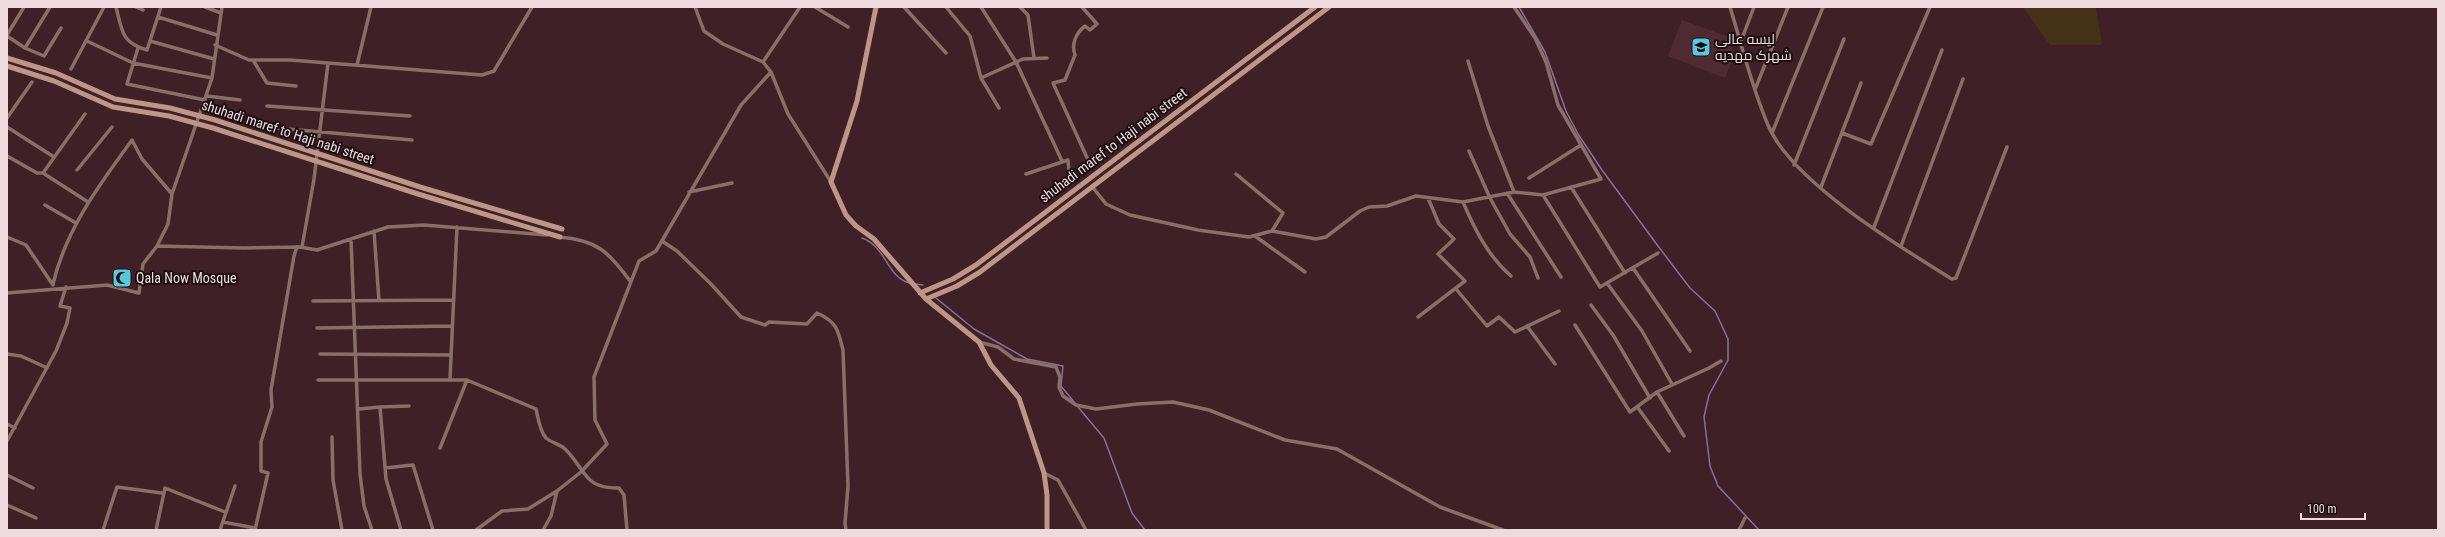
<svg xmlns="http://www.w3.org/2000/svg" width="2445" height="537" viewBox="0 0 2445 537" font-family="'Roboto Condensed',Cairo,sans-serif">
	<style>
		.built { fill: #4f2a31 }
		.green { fill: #453117 }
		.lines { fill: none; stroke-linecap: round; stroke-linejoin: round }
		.stream { stroke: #8770a1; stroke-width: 1.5 }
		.street { stroke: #896f66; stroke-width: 3.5 }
		.secondary { stroke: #be9687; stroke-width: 5 }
		.labels { text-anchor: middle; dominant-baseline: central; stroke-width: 4; stroke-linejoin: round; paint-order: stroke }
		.poi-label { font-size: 14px; fill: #efdadd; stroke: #1c0f11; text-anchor: start }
		.street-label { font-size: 14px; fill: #efdadd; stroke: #1c0f11 }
	</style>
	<rect width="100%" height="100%" fill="#3e2026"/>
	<path class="built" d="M1682,20L1729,37L1734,56L1725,78L1668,56Z"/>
	<path class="green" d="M2023,7H2096L2102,45H2050Z"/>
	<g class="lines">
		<path class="stream" d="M1519,7L1545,52L1566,111L1578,134L1602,170L1658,246L1690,288L1715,311L1728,339V360L1709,395L1704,417L1710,466L1718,486L1759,530
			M862,238C886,246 888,279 910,283
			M915,284L923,285
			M936,298L974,329L1027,359L1063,366L1061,386L1074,402
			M1078,407L1104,438L1132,513L1145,530"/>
		<path class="street" d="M116,7C122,30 121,43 147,50L161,7
			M136,7L143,10
			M205,7L221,13
			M695,7L704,31L723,44L763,62L771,72L788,114L831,182
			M815,7L848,27
			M904,7L946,53
			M946,7L970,36L981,78L999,108
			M981,7L1016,62L1062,161
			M1020,7L1028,15L1034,58
			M1082,7L1097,24L1090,30L1085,26C1076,33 1071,44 1075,55L1065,80L1053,83L1089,162
			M1730,7C1742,46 1752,88 1768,125C1791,181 1900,247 1952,279L1956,278L2007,147
			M158,17L217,35
			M7,35L24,7
			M7,36L25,48L44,56L61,28
			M87,41L133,63L212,78
			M150,41L214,59
			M1741,41L1754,7
			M215,45L249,60H290L482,75L494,71L532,7
			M25,48L50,7
			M138,48L127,84L205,100
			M253,60L267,83L296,86
			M1468,61L1488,126L1514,192
			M763,62L800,7
			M357,65L371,7
			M71,69L104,7
			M981,78L1023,59L1047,58
			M1756,87L1788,7
			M207,96L240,100
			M267,106L410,116
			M7,118L32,82
			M7,127L54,157
			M265,127L412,140
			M1772,133L1823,7
			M1842,133L1871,144L1930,7
			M1469,151L1490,198L1510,234L1530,257L1538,278
			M7,156L37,173H43L88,202
			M1794,165L1844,39
			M77,170L112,127
			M43,173L85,114
			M1026,174L1068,160L1070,183
			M1236,174L1283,213L1272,231
			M1529,178L1581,145
			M1571,187L1625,273
			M1821,187L1861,83
			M1094,189L1106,204L1130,215L1198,230L1249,237L1272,231L1316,239L1326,237L1360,211L1369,207L1387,206L1416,196L1463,202L1514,192L1543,195L1601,179L1558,105L1546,62L1535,38L1514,7
			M689,192L732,183
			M1507,193L1561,277
			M1543,195L1600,287L1658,253
			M1463,202C1475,230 1488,256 1511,276
			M45,205L76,223
			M1874,227L1942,50
			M374,231L379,301
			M1255,236L1305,272
			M7,237L26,245L53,285
			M559,237C597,240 609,252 630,281
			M351,239L360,474L364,506L372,530
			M662,241L677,251L711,284L741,317L765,325L769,322L807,324L817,313C837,322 838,330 843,350L848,486L845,523L846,530
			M157,246L168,224L172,194L212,78L222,7
			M1901,246L1963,79
			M302,247L314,179L328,63
			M1633,268L1690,351
			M1607,283L1642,331L1672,384
			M53,284C66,229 99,185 132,140L142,159L172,194
			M1456,289L1487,326L1499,317L1515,332L1559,311
			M7,293L107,285L139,293L143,264L157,246L244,248L300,247L317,250L388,227L424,225L547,235
			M313,301L453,300
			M1591,305L1613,335L1650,398
			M1418,317L1465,281L1438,254L1454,239L1439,224L1428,198
			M1575,325L1630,412L1657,392L1709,368L1721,361
			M1527,326L1555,364
			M317,328L452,326
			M979,342L998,347L1014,359L1056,367L1060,377L1059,387L1063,396L1076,405L1096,409L1137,404L1173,402L1209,410L1285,440L1337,449L1440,507L1503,530
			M7,354L21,356L45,367
			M320,354L451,355
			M450,379L457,227
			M318,380H467L536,409C538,418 540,432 546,438C552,443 560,444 565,449C586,469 583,489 619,488L624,495L627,530
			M1657,392L1684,436
			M380,407L409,406
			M1638,408L1669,451
			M359,409L380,407L386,479L401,530
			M7,424L15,428
			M332,437L333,480L342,530
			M7,441L56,351L67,323L70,308L60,306L66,287
			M440,448L467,380
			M385,468L413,465L433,530
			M1044,473L1058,480L1086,530
			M7,475L33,488
			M7,505L36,518
			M223,522L255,528
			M103,530L117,487L162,493
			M156,530L165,488L225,512
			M220,530L235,486
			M255,530L268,473L261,471V442L272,407L271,390L294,256L297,247
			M476,530L502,511L528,509L557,491L581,472L607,444L595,420L594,377L639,261L656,251L741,105L771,72
			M543,530L551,516L557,491
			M1739,530L1745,518"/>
		<path class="secondary" d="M876,7L857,101L831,182L846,215L856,226L874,239L926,299L979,342L991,365L1019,398L1044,473L1047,495V530
			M7,58L56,73L115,99L170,108L215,120L420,187L562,229
			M7,66L54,81L113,107L169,116L213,128L418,194L560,237
			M920,293L953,279L976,265L1315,7
			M926,299L957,286L980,272L1329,7"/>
	</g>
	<defs>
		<g id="school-square" transform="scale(1)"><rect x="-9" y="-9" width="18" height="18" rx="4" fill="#55cadf" stroke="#1c0f11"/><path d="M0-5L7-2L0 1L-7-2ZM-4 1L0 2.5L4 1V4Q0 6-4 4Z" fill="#111"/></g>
		<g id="mosque-square" transform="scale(1)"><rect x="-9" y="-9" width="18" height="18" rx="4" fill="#55cadf" stroke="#1c0f11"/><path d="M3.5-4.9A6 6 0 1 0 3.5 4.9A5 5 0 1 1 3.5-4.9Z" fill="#111"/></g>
	</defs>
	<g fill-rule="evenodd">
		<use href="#school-square" x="1701" y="47"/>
		<use href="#mosque-square" x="122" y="278"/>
	</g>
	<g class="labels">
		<g class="poi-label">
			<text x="1715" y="39">لیسه عالی<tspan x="1715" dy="16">شهرک مهدیه</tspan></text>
			<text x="136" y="278">Qala Now Mosque</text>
		</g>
		<g class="street-label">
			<text transform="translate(288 132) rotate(18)">shuhadi maref to Haji nabi street</text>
			<text transform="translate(1113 145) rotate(-37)">shuhadi maref to Haji nabi street</text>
		</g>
	</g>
	<rect width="2445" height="537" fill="none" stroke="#efdadd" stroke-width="16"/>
	<path d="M2301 513v6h64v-6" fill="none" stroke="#efdadd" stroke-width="2"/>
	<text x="2307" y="513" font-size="12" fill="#efdadd" stroke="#1c0f11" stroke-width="3" paint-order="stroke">100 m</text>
</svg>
